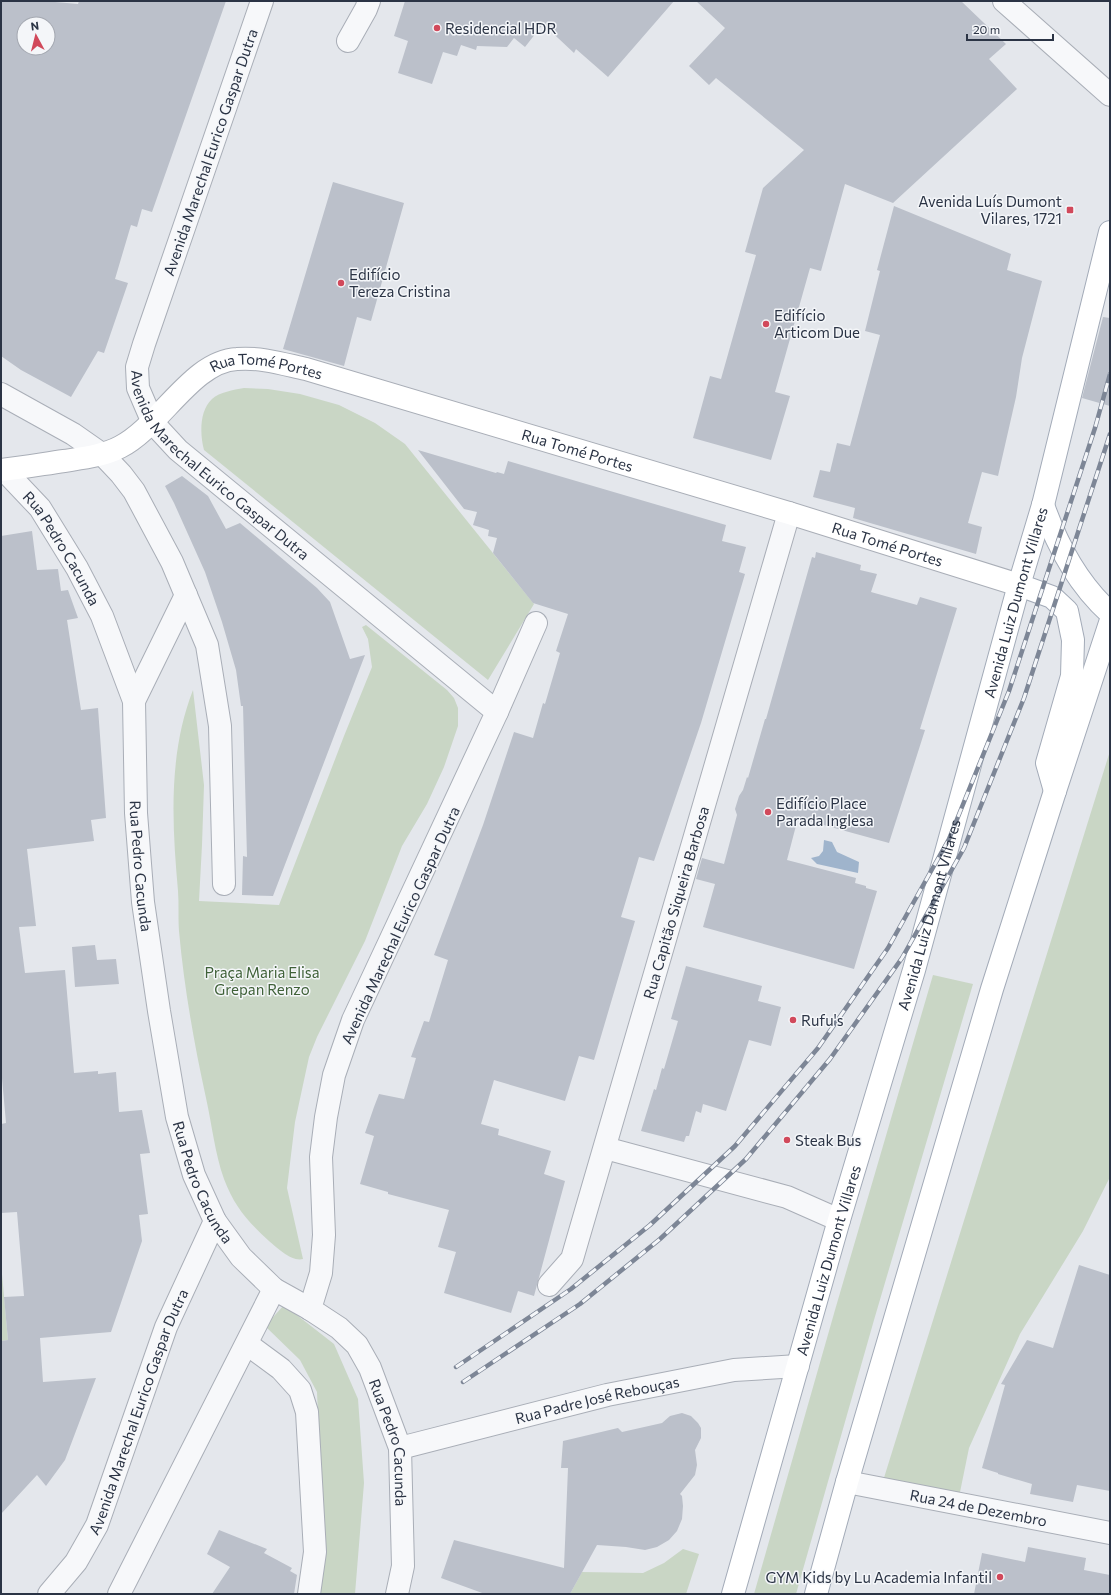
<svg xmlns="http://www.w3.org/2000/svg" width="1111" height="1595" viewBox="0 0 1111 1595" font-family="Commissioner,sans-serif">
	<style>
		.green { fill: #c9d6c5 }
		.water { fill: #9fb4cc }
		.building { fill: #bbc0ca; fill-rule: evenodd }
		.lines { fill: none; stroke-linecap: round; stroke-linejoin: round }
		.minor-casing { stroke: #a9aeb7; stroke-width: 24 }
		.secondary-casing { stroke: #a9aeb7; stroke-width: 24 }
		.primary-casing { stroke: #a3abb8; stroke-width: 24 }
		.minor { stroke: #f7f8fa; stroke-width: 22 }
		.secondary { stroke: #fff; stroke-width: 22 }
		.primary { stroke: #fff; stroke-width: 22 }
		.rail-casing { stroke: #7d8696; stroke-width: 4.5 }
		.rail { stroke: #f4f6f9; stroke-width: 3; stroke-dasharray: 9; stroke-linecap: butt }
		.poi-dot { fill: #d1495b; stroke: #f4f6f9; stroke-width: 1.5 }
		.labels { text-anchor: middle; dominant-baseline: central; stroke-width: 3; stroke-linejoin: round; paint-order: stroke }
		.poi-label { font-size: 15px; fill: #2b3445; stroke: #f4f6f9; text-anchor: start }
		.street-label { font-size: 15px; fill: #2b3445; stroke: #f4f6f9 }
		.park-label { font-size: 15px; fill: #3f6138; stroke: #f4f6f9 }
	</style>
	<rect width="100%" height="100%" fill="#e4e7ec"/>
	<path class="green" d="M244,388L268,389L300,394L339,405L375,423L405,444L534,604L488,680L204,450C200,435 199,411 212,399C220,392 233,390 244,388Z
		M366,625L447,690L454,698L458,708V726L444,767L427,804L402,846L365,941L317,1037L309,1057L295,1122L287,1188L303,1259C292,1262 277,1248 269,1241C248,1222 234,1206 224,1179C215,1154 212,1125 206,1098C194,1043 184,987 179,931C178,917 179,904 178,891C172,824 168,754 193,690L204,785L202,845L199,901L279,905L344,736L372,667L368,639L362,627Z
		M1110,751V1177L1083,1231L1020,1334L969,1448L959,1497L883,1481Z
		M933,975L973,984L874,1320L796,1594H754L835,1310Z
		M1,1263L8,1340L1,1341Z
		M284,1305L334,1344L358,1399L364,1483L355,1594H317L322,1508L317,1392L300,1360L265,1326Z
		M683,1549L699,1554L686,1594H570L582,1572L643,1573L664,1563Z"/>
	<path class="water" d="M824,840L832,842L837,852L859,862L858,873L817,864L811,858L819,856L823,851Z"/>
	<path class="building" d="M1,1H44L78,4L79,1H226L152,212L142,209L137,227L131,225L115,279L128,283L104,353L98,351L71,397L21,370L1,356ZM24,24H48V48H24Z
		M405,1H674L608,77L576,49L574,53L543,24L525,47L514,38L507,47L477,46L476,50L461,45L457,56L443,52L432,84L398,73L408,41L394,36Z
		M696,1H961L1006,44L989,59L1017,89L893,203L845,184L821,271L810,268L775,392L790,396L771,460L693,438L710,376L721,379L756,255L745,252L763,188L804,150L716,78L709,85L689,66L725,28Z
		M333,182L404,203L371,321L357,317L344,366L283,349Z
		M894,206L1011,254L1007,270L1042,281L1022,358L1016,397L998,476L982,472L968,523L982,527L976,554L853,518L855,508L813,497L820,470L830,472L837,443L850,446L880,335L865,331L880,271L877,270Z
		M1103,317L1110,318V406L1082,398Z
		M418,450L496,473L497,472L504,474L508,461L726,525L722,541L746,547L739,572L745,574L701,723L654,861L639,857L621,917L635,921L594,1060L579,1056L565,1101L494,1080L481,1124L499,1129L498,1135L551,1151L544,1174L565,1181L534,1296L518,1291L511,1313L444,1293L456,1252L438,1247L449,1210L388,1194V1192L360,1184L374,1136L365,1133L374,1107L379,1094L404,1099L416,1058L411,1057L424,1021L429,1022L448,960L434,955L483,825L514,732L533,738L543,703L545,704L560,653L556,651L568,614L533,603L493,553L497,538L488,536L489,530L473,525L477,512L464,509Z
		M182,476L208,496L226,529L240,523L317,588L330,602L350,659L365,655L273,896L242,895L243,856L247,857L243,706H241L236,670L222,622L205,572L174,503L165,486Z
		M32,531L37,570L58,569L61,591L68,590L78,618L67,620L81,710L98,708L106,818L91,820L94,841L27,849L36,926L19,927L25,973L65,970L74,1073L98,1071V1074L116,1072L119,1112L142,1110L150,1153L140,1154L148,1214L139,1215L142,1241L111,1332L40,1338L43,1382L96,1378L65,1460L46,1486L37,1475L1,1514V1341L8,1340L4,1297L24,1296L17,1212L1,1213V1124L6,1123L1,1067V536Z
		M816,552L861,565L860,570L877,574L871,592L917,605L920,597L957,608L920,729L925,730L889,843L798,818L787,860L856,878L855,883L866,886V888L877,891L854,969L703,927L715,884L696,879L702,858L724,864L737,815L735,809L739,796L743,790L747,777L748,778L765,719H766L812,557L815,558Z
		M95,945L97,960L116,959L119,984L75,987L72,947Z
		M686,966L762,986L758,1001L781,1007L771,1046L749,1040L726,1111L703,1104L701,1113L696,1111L689,1136H686L684,1142L641,1131L654,1089L656,1090L662,1068L664,1069L678,1021L671,1019Z
		M1079,1265L1110,1275V1491L1077,1485L1073,1502L1030,1494L1032,1484L998,1474V1473L982,1468L1005,1385L1001,1384L1027,1340L1053,1348Z
		M682,1413L691,1416L698,1423L701,1428V1438L695,1450L697,1465L695,1475L680,1494L682,1496L683,1506L682,1519L677,1531L669,1540L657,1547L645,1550L626,1547L597,1545L570,1594H485L441,1578L454,1540L564,1568L568,1468H561L563,1441L618,1428L622,1432L662,1423L670,1416Z
		M219,1530L267,1549L264,1553L292,1568L290,1571L297,1575L294,1594H212L230,1567L207,1554Z
		M1028,1547L1086,1558L1084,1570L1110,1575V1594H974L982,1553L1025,1562Z"/>
	<g class="lines">
		<g class="minor-casing">
			<g id="minor">
				<path id="s1" d="M262,1L144,344L137,367L138,388L153,423L178,450L497,712L353,1020L334,1075L326,1117L321,1157L324,1235L321,1273L310,1309"/>
				<path d="M1004,1L1110,95"/>
				<path d="M348,41L366,9L369,1"/>
				<path d="M1,394L73,434L103,455L121,474L134,491L172,562L207,645L220,726L224,884"/>
				<path id="s2" d="M4,470L40,508L77,568L102,616L134,701L136,813L143,902L159,1011L177,1117L194,1175L215,1221L241,1257L274,1289L310,1309L339,1328L357,1345L370,1368L400,1448L403,1566L397,1594"/>
				<path d="M134,701L186,595"/>
				<path d="M497,712L536,623"/>
				<path d="M605,1148L787,1197L839,1220"/>
				<path id="s3" d="M549,1285L572,1259L789,513"/>
				<path d="M247,1344L281,1369L300,1390L307,1412L315,1552L309,1594"/>
				<path id="s4" d="M400,1448L607,1395L734,1370L798,1366"/>
				<path id="s5" d="M847,1482L1110,1533"/>
				<path id="s6" d="M49,1594L76,1562L97,1525L166,1327L215,1221"/>
				<path d="M119,1594L274,1289"/>
			</g>
		</g>
		<g class="secondary-casing">
			<g id="secondary">
				<path id="s7" d="M1,470C22,468 43,464 64,461C83,458 103,456 120,447C161,426 192,361 237,359C261,357 283,364 306,369L789,513L1019,585"/>
			</g>
		</g>
		<g class="primary-casing">
			<g id="primary">
				<path d="M1043,505C1057,545 1078,584 1110,613"/>
				<path d="M1019,585L1052,597L1067,611L1073,640L1072,676L1047,763L1055,791"/>
				<path id="s8" d="M733,1594L839,1220L914,970L1019,585L1043,505L1110,232"/>
				<path d="M816,1594L847,1482L992,989L1055,791L1110,623"/>
			</g>
		</g>
		<use href="#minor" class="minor"/>
		<use href="#secondary" class="secondary"/>
		<use href="#primary" class="primary"/>
		<g class="rail-casing">
			<path id="rail" d="M456,1367L571,1289L650,1225L735,1146L818,1048L888,948L949,839L1009,691L1095,428L1110,374
				M463,1382L580,1304L660,1239L746,1159L830,1059L902,958L964,848L1024,698L1110,434"/>
		</g>
		<use href="#rail" class="rail"/>
	</g>
	<g class="poi-dot">
		<circle cx="437" cy="28" r="4"/>
		<rect x="1066" y="206" width="8" height="8" rx="2"/>
		<circle cx="341" cy="283" r="4"/>
		<circle cx="766" cy="324" r="4"/>
		<circle cx="768" cy="812" r="4"/>
		<circle cx="793" cy="1020" r="4"/>
		<circle cx="787" cy="1140" r="4"/>
		<circle cx="1000" cy="1577" r="4"/>
	</g>
	<g class="labels">
		<g class="poi-label">
			<text x="445" y="28">Residencial HDR</text>
			<text x="1062" y="201" text-anchor="end">Avenida Luís Dumont<tspan x="1062" dy="17">Vilares, 1721</tspan></text>
			<text x="349" y="274">Edifício<tspan x="349" dy="17">Tereza Cristina</tspan></text>
			<text x="774" y="315">Edifício<tspan x="774" dy="17">Articom Due</tspan></text>
			<text x="776" y="803">Edifício Place<tspan x="776" dy="17">Parada Inglesa</tspan></text>
			<text x="801" y="1020">Rufu's</text>
			<text x="795" y="1140">Steak Bus</text>
			<text x="992" y="1577" text-anchor="end">GYM Kids by Lu Academia Infantil</text>
		</g>
		<g class="street-label">
			<text transform="translate(210 152) rotate(-71)">Avenida Marechal Eurico Gaspar Dutra</text>
			<text stroke="none"><textPath href="#s7" startOffset="300">Rua Tomé Portes</textPath></text>
			<text stroke="none"><textPath href="#s7" startOffset="624">Rua Tomé Portes</textPath></text>
			<text stroke="none"><textPath href="#s1" startOffset="520">Avenida Marechal Eurico Gaspar Dutra</textPath></text>
			<text stroke="none"><textPath href="#s7" startOffset="948">Rua Tomé Portes</textPath></text>
			<text stroke="none"><textPath href="#s2" startOffset="98">Rua Pedro Cacunda</textPath></text>
			<text stroke="none"><textPath href="#s8" startOffset="1031">Avenida Luiz Dumont Villares</textPath></text>
			<text stroke="none"><textPath href="#s2" startOffset="433">Rua Pedro Cacunda</textPath></text>
			<text stroke="none"><textPath href="#s3" startOffset="406">Rua Capitão Siqueira Barbosa</textPath></text>
			<text stroke="none"><textPath href="#s8" startOffset="707">Avenida Luiz Dumont Villares</textPath></text>
			<text transform="translate(400 925) rotate(-65)">Avenida Marechal Eurico Gaspar Dutra</text>
			<text stroke="none"><textPath href="#s2" startOffset="757">Rua Pedro Cacunda</textPath></text>
			<text stroke="none"><textPath href="#s8" startOffset="347">Avenida Luiz Dumont Villares</textPath></text>
			<text stroke="none"><textPath href="#s4" startOffset="203">Rua Padre José Rebouças</textPath></text>
			<text stroke="none"><textPath href="#s6" startOffset="205">Avenida Marechal Eurico Gaspar Dutra</textPath></text>
			<text stroke="none"><textPath href="#s2" startOffset="1093">Rua Pedro Cacunda</textPath></text>
			<text stroke="none"><textPath href="#s5" startOffset="134">Rua 24 de Dezembro</textPath></text>
		</g>
		<g class="park-label">
			<text x="262" y="972">Praça Maria Elisa<tspan x="262" dy="17">Grepan Renzo</tspan></text>
		</g>
	</g>
	<rect width="1111" height="1595" fill="none" stroke="#2b3445" stroke-width="4"/>
	<g transform="translate(36 36) rotate(353)"><circle r="19" fill="#f4f6f9" stroke="#a4a8b1"/>
	<path d="M0-3L7 15L0 10L-7 15Z" fill="#d1495b"/>
	<text y="-6" font-size="11" font-weight="bold" text-anchor="middle" fill="#2b3445">N</text>
	</g>
	<path d="M967 34v6h86v-6" fill="none" stroke="#2b3445" stroke-width="2"/>
	<text x="973" y="34" font-size="12" fill="#2b3445" stroke="#f4f6f9" stroke-width="3" paint-order="stroke">20 m</text>
</svg>
